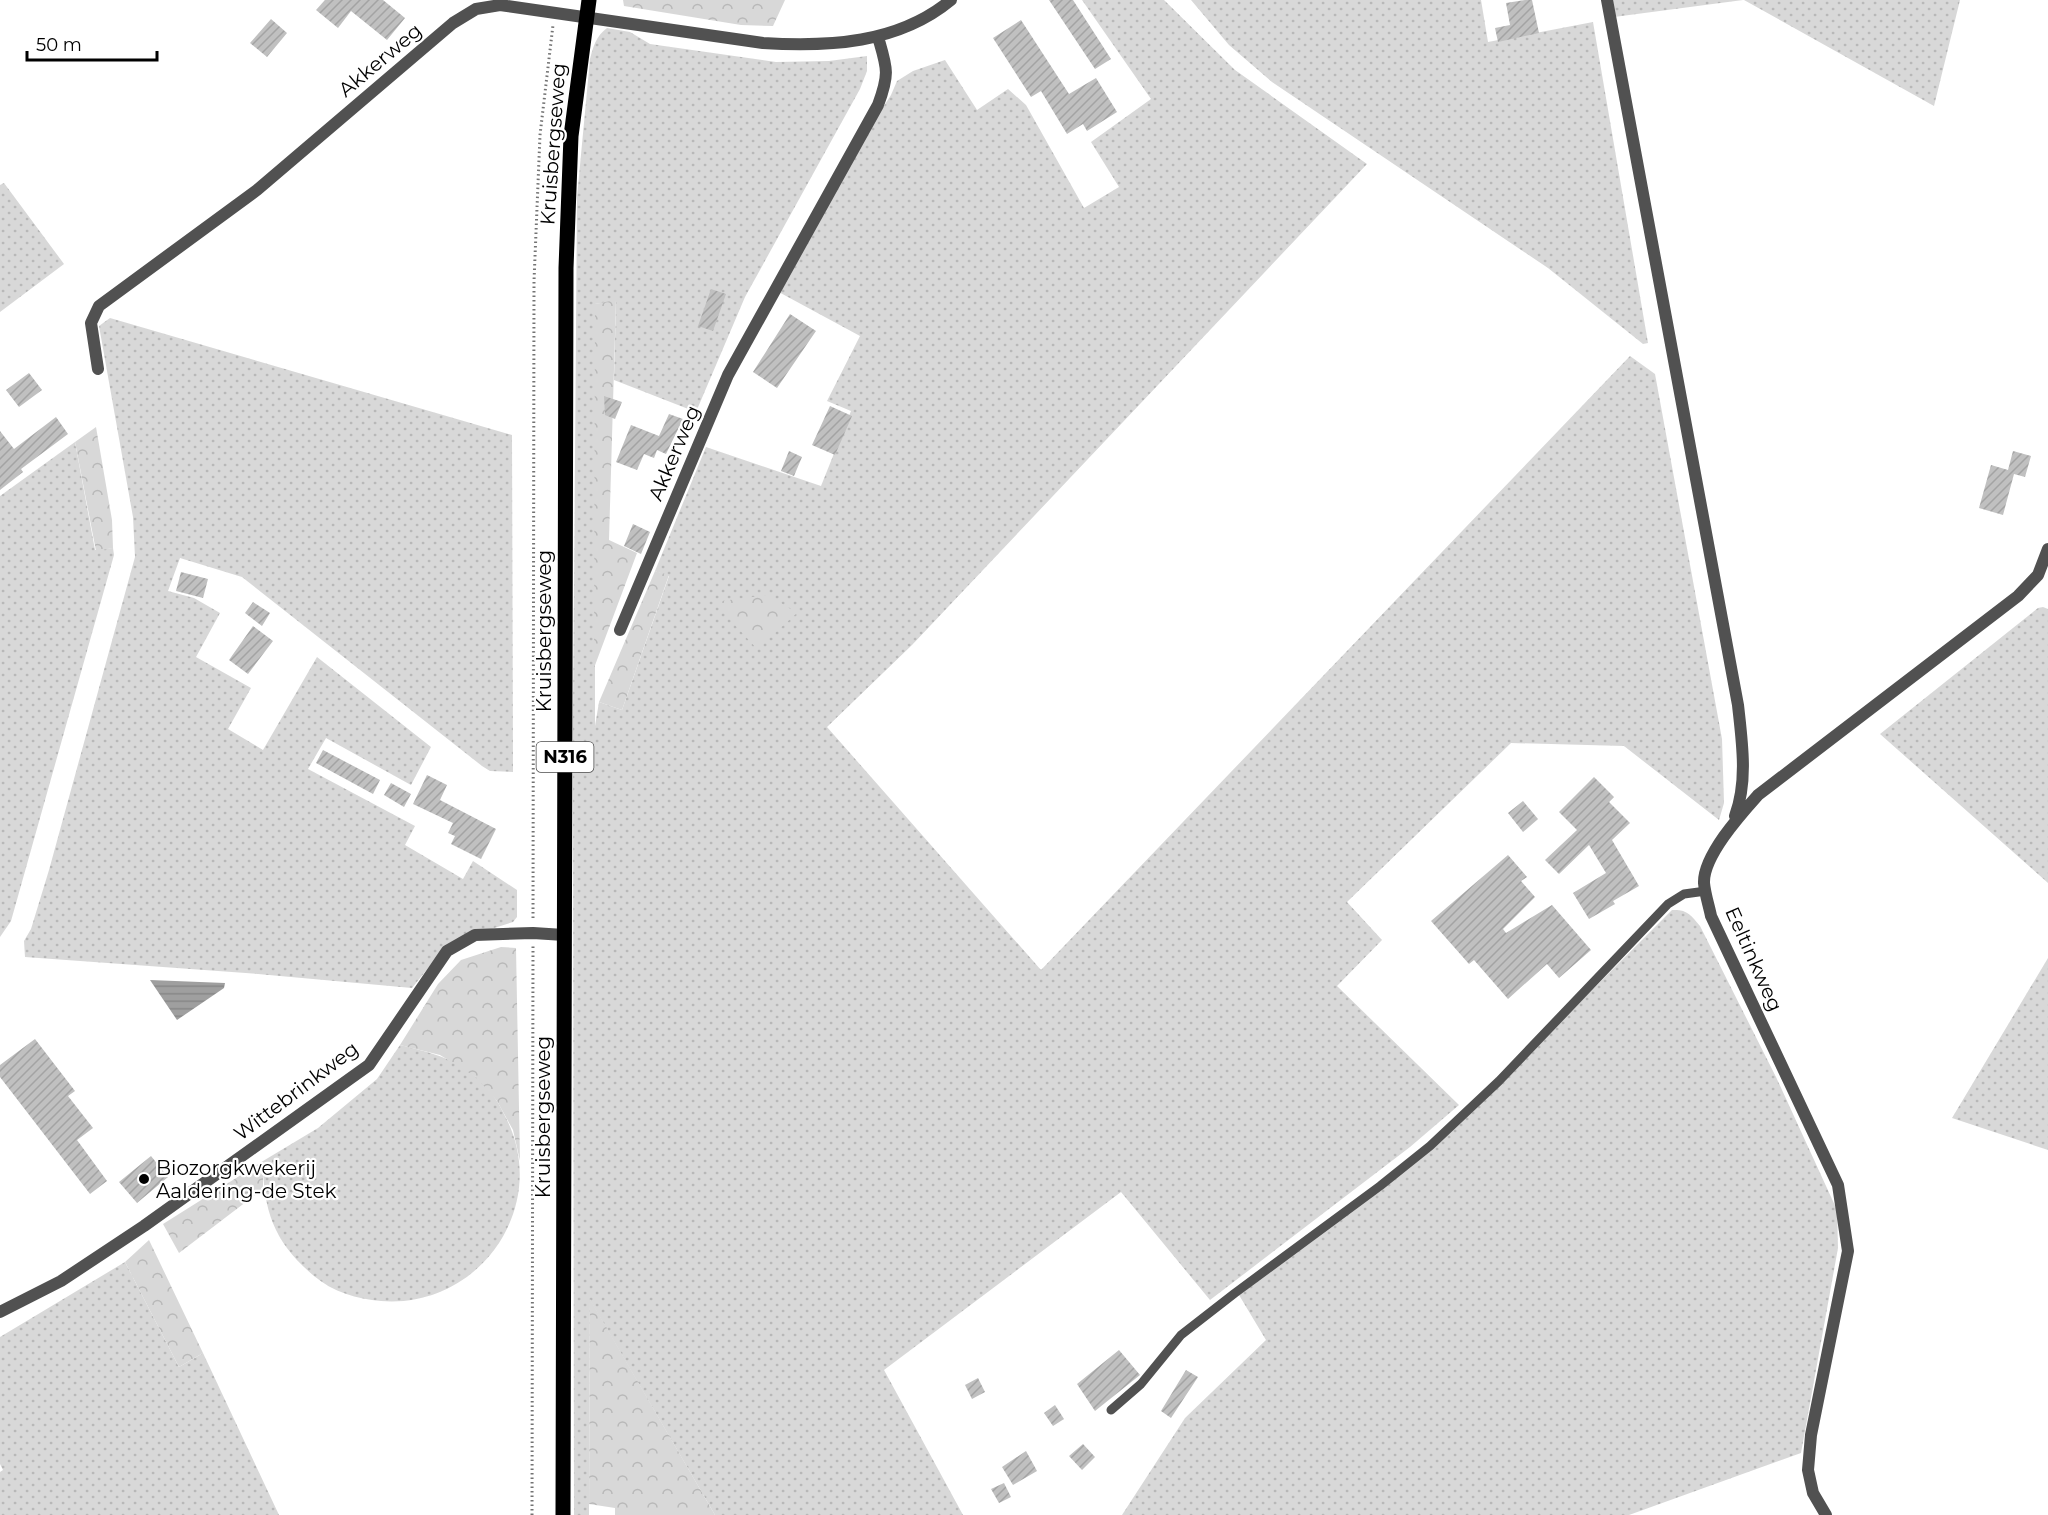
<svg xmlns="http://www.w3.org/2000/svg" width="2048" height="1515" viewBox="0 0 2048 1515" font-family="Montserrat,sans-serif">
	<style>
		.grass { fill: url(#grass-dots) }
		.forest { fill: url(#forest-crowns) }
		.water { fill: url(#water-rules) }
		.building { fill: url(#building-hatch) }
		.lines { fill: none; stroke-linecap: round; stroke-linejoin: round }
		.path { stroke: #737373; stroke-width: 3; stroke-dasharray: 1.5 3; stroke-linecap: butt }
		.lane { stroke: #515151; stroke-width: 9 }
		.street { stroke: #515151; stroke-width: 12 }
		.primary { stroke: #000; stroke-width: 15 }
		.poi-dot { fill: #000; stroke: #fff; stroke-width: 2 }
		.labels { text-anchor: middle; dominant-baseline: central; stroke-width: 4.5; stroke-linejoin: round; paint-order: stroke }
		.shield { fill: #fff; stroke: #4c4c4c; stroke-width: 1.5 }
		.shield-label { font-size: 18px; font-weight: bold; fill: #000 }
		.street-label { font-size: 20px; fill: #000; stroke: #fff }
		.poi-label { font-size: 20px; fill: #000; stroke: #fff; text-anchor: start }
	</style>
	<defs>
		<pattern id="grass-dots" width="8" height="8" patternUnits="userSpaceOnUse" patternTransform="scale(1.5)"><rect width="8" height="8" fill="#d8d8d8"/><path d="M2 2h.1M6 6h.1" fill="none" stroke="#b8b8b8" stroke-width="1.8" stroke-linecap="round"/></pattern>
		<pattern id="forest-crowns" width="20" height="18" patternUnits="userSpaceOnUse" patternTransform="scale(1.5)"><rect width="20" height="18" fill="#d8d8d8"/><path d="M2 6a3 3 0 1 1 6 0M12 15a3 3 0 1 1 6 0" fill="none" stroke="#b8b8b8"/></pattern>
		<pattern id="water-rules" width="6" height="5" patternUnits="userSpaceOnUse" patternTransform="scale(1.5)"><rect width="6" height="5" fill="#9f9f9f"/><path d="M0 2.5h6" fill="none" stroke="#878787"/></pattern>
		<pattern id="building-hatch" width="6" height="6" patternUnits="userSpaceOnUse" patternTransform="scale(1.5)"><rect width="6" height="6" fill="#c0c0c0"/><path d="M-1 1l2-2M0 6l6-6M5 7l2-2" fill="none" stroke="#a3a3a3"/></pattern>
	</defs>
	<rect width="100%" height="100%" fill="#fff"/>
	<path class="grass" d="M1082,0H1164L1235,70L1367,164L912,645L827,727L1041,970L1630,356L1655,374L1722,739L1724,803L1719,820L1624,746L1511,743L1347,902L1382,940L1337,986L1459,1105L1410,1147L1210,1300L1121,1192L884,1370L963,1515H715L590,1300L589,1515H574L573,722L577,197L590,59C593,47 596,36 607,28L630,32L650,44L776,62L829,61L867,56V71L860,89L745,297L696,412L614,380L616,301L595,304V726L599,702L622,710L669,576L655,571L706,447L821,486L851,411L827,401L860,336L775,290L841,172L891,95L897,81L913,71L945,60L977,110L1008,89L1026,105L1084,208L1119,187L1091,142L1151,99Z
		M1191,0H1481L1488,42L1593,22L1648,343L1643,344L1548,268L1272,82L1229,45Z
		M1611,0H1743L1614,17Z
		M1744,0H1960L1934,106Z
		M4,183L64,264L0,312V185Z
		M110,318L512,435L513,772L490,771L482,766L242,577L180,558L168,591L194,598L220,613L196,657L251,688L228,729L263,750L317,657L431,747L411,785L326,738L308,769L415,826L405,845L463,879L473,861L517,890V917L513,922L466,937L437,957L412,988L258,974L25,957L24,941L31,929L49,870L135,557L133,517L99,326Z
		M75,442L95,550L113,548L114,555L11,921L0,937V496Z
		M2043,607L2048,609V883L1880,734L2038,608Z
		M1672,910C1687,909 1691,915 1700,926L1776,1077L1837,1210L1838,1248L1801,1453L1629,1515H1122L1185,1418L1266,1340L1239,1295L1460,1122Z
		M2048,958V1150L1952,1118Z
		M400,1045C429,1052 451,1057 475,1076C488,1086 498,1101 505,1116C552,1205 480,1309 381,1301C357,1299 333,1292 314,1276C275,1243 263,1212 263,1161L318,1128L377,1079Z
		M125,1262L179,1367L203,1353L279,1515H0V1472L3,1470L0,1464V1337Z"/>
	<path class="forest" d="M623,0H785L773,26L741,25L624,6Z
		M616,300L609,540L637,553L594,668L595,304Z
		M96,427L112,520L113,548L96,551L75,442Z
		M655,571L669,575L622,710L599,702Z
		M768,595L797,613L757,649L714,602Z
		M501,947L516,948L520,1161L513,1130L497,1101L476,1077L440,1055L400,1045L438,984L461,960Z
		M263,1161V1189L179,1253L163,1224Z
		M149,1240L203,1353L179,1367L125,1262Z
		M590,1299L715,1515H615V1508L589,1504Z"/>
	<path class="water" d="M150,980L225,983L224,988L177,1020Z"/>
	<path class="building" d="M325,0H383L405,18L387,40L351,11L338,28L316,10Z
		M1049,0H1073L1111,59L1095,69Z
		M1525,0H1532L1539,33L1498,42L1495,28L1510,25L1506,3Z
		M271,19L287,33L267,57L250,43Z
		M1021,20L1069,94L1096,78L1117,112L1087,131L1083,124L1067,134L1041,91L1031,97L993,38Z
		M711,289L726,294L713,331L698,326Z
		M790,314L816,331L777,388L753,372Z
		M29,373L42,390L19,407L6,390Z
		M604,396L622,402L615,419L605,415Z
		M830,406L852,416L835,455L812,445Z
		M669,414L683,419L666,454L657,450L654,458L644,454L637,470L616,462L631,425L659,436Z
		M56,417L68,434L21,469L23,472L0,490V431L14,449Z
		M789,451L802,457L794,476L781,471Z
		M2013,451L2031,456L2025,477L2014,474L2003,515L1979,508L1991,465L2008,470Z
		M633,524L650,532L641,554L624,546Z
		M181,572L208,579L203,598L176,591Z
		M253,602L270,613L262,626L245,613Z
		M253,626L273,641L248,674L229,660Z
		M323,750L380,780L373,794L316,763Z
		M427,775L447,785L440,800L496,829L481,859L451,844L455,836L448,833L453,823L413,804Z
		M1594,777L1614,797L1609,802L1630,823L1612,840L1639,886L1613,901L1615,904L1589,919L1573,893L1606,873L1589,845L1559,874L1545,860L1577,830L1559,812Z
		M391,783L411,794L404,807L384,795Z
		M1523,801L1538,819L1523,832L1508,813Z
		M1508,855L1527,877L1521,881L1535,897L1503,929L1506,933L1552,905L1591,950L1559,978L1547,964L1508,999L1474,960L1469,964L1431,921Z
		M35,1039L75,1091L68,1096L93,1128L77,1140L107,1181L90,1194L0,1077V1065Z
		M151,1156L168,1177L137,1203L119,1182Z
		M1119,1350L1140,1375L1095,1411L1077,1384Z
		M1186,1370L1198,1377L1171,1418L1161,1411Z
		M978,1378L985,1392L972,1399L965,1385Z
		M1055,1405L1064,1419L1053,1426L1044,1413Z
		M1083,1444L1095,1457L1082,1470L1069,1456Z
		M1026,1451L1037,1471L1013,1485L1002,1467Z
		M1004,1483L1011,1497L999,1503L991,1489Z"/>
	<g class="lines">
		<path class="path" d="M533,918L534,281L540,135L553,25
			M532,1515L533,946"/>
		<path class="lane" d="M1111,1410L1141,1384L1181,1335L1235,1293L1380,1186L1430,1146L1499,1081L1668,904L1684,894L1706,891"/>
		<path class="street" d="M1607,0L1738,705C1742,742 1748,781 1735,816
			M98,369L91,323L99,306L257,190L453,23L476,9L500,5L763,43C828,47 898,44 951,0
			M620,630L728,375L878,105C890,73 887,68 878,37
			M0,1312L61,1281L144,1226L369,1065L447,951L475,935L533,933L564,935
			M1826,1515L1813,1493L1808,1470L1811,1435L1848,1251L1838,1185L1711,916C1709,906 1705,894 1704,883C1703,856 1741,814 1758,795L2018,596L2038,575L2048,549"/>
		<path class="primary" d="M563,1515L566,268L571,136L589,0"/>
	</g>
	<circle class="poi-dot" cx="144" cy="1179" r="6"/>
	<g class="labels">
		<rect class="shield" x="536.5" y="742" width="57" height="30" rx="4.5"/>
		<g class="shield-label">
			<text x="565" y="757">N316</text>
		</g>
		<g class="street-label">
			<text transform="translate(380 60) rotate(-40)">Akkerweg</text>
			<text transform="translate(553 144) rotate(-86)">Kruisbergseweg</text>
			<text transform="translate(674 453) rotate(-67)">Akkerweg</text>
			<text transform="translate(544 631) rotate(-90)">Kruisbergseweg</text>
			<text transform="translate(1754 959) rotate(66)">Eeltinkweg</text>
			<text transform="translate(296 1091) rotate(-37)">Wittebrinkweg</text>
			<text transform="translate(543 1117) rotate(-90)">Kruisbergseweg</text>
		</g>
		<g class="poi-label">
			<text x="156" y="1168">Biozorgkwekerij<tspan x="156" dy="23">Aaldering-de Stek</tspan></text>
		</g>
	</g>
	<path d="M27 51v9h130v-9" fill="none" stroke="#000000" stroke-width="3"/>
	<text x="36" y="51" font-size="18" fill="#000000" stroke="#ffffff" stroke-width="4.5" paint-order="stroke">50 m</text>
</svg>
